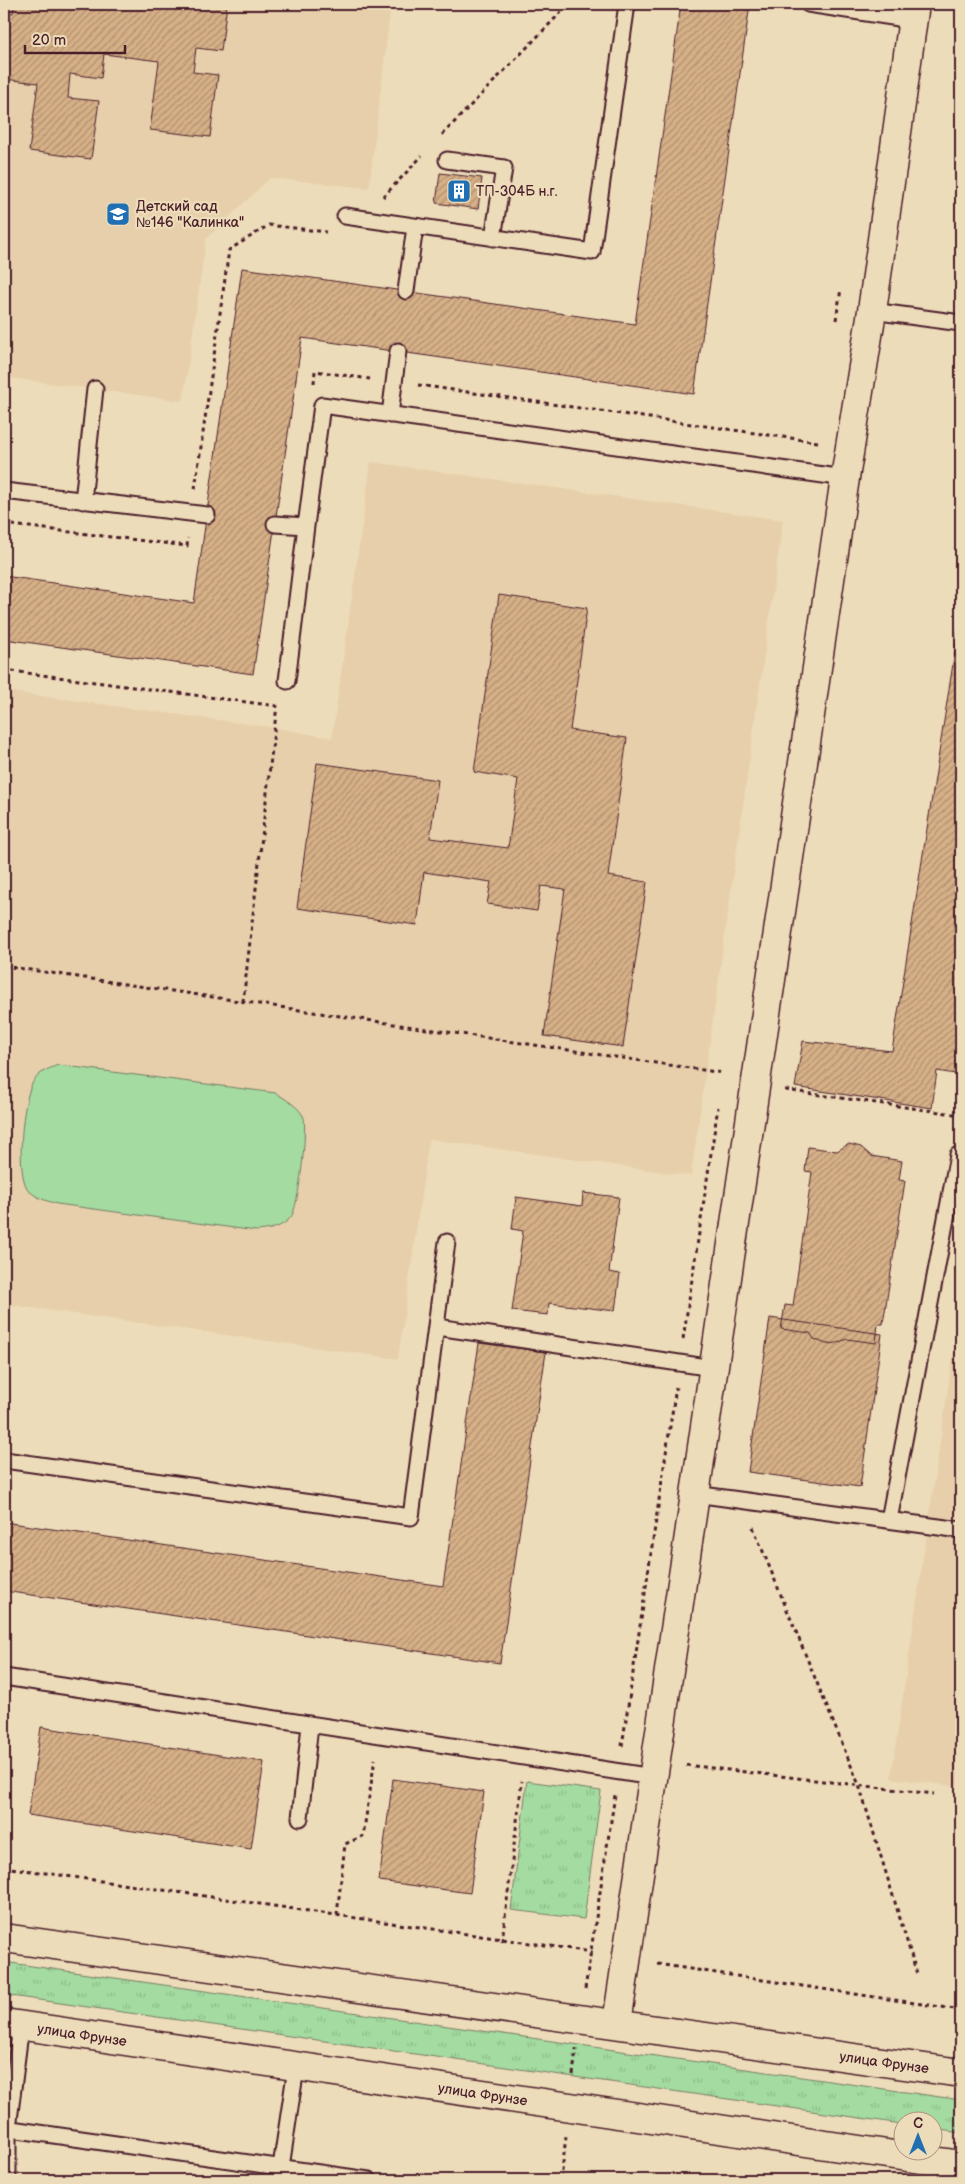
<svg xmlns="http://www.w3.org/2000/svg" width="965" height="2184" viewBox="0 0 965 2184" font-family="'Balsamiq Sans',sans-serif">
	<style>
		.built { fill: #e6cfaa }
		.grass { fill: url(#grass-tufts); stroke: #767d66 }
		.garden { fill: #a3dba0; stroke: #767d66 }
		.building { fill: url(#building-hatch); stroke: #4a1f2b }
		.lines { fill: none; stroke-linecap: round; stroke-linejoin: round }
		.lane-casing { stroke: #4a1f2b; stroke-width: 19 }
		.street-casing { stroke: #4a1f2b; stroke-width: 31 }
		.secondary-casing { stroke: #4a1f2b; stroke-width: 31 }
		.path { stroke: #4a1f2b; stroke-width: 3; stroke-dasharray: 4 4; stroke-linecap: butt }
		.lane { stroke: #eddcb9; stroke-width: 15 }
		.street { stroke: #eddcb9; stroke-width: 28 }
		.secondary { stroke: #eddcb9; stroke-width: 28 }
		.labels { text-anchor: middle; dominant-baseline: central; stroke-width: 4.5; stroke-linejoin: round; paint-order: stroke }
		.poi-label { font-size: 14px; fill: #4a1f2b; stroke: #eddcb9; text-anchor: start }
		.street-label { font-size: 14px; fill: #4a1f2b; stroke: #eddcb9 }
	</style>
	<defs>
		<pattern id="grass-tufts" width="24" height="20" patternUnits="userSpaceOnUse" patternTransform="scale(1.25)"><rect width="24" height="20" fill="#a3dba0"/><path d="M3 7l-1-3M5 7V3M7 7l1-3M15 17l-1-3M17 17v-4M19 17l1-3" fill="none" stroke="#8ebc8a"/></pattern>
		<pattern id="building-hatch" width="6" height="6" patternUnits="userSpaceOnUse" patternTransform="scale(1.25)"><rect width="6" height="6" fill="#d6b087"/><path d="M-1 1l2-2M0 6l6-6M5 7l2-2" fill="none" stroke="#b08f6f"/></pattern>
	</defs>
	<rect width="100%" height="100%" fill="#eddcb9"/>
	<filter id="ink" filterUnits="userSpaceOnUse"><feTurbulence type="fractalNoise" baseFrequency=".02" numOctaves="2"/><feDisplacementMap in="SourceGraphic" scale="10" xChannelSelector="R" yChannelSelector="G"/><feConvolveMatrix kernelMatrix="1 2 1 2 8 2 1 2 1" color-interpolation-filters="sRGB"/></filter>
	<g filter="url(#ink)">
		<path class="built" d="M4,4H391L369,188L270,178L206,239L183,401L4,377Z
			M371,462L783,520L691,1176L429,1139L398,1359L4,1304V691L276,728L332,738Z
			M958,1320L961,1321V1787L891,1778Z"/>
		<path class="grass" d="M527,1781L601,1791L584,1919L511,1910Z
			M4,1962L961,2100V2133L933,2129L932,2122H902V2124L4,1995Z"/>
		<path class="garden" d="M58,1065L276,1093C285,1099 300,1107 304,1118C307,1132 299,1207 291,1217C282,1228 269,1230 256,1231L57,1204C47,1201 33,1197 27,1188C16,1170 22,1100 33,1082C39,1072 48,1069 58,1065Z"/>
		<path class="building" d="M14,4H79L104,7V4H227L221,51L196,48L193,72L218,75L210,137L150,130L159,61L104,54L101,78L70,74L68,98L99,101L91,159L29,151L38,83L4,79V12L13,13Z
			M681,4H750L694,394L302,338L253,674L4,639V576L194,603L242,268L635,324Z
			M440,173L482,178L478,209L436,203Z
			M961,253V292L956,291Z
			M499,595L587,608L570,730L627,738L608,876L647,882L623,1047L544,1036L565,889L541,886L537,911L487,904L491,882L424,872L417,925L297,908L317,763L438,780L430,838L508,848L518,779L474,772Z
			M961,613V1075L937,1071L932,1108L795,1087L803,1041L892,1051Z
			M849,1144L861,1147L871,1156L902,1161L899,1180L905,1181L883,1324H878L876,1343L847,1339L837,1343L826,1344L814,1339L810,1333L781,1329L785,1305L793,1306L812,1172L805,1171L808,1147L837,1151Z
			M583,1193L619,1197L609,1272L620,1274L615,1311L549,1303L548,1315L512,1311L523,1231L512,1229L516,1197L582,1206Z
			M770,1318L882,1334L860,1487L748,1472Z
			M479,1343L546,1352L500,1663L4,1591V1522L443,1586Z
			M41,1727L264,1762L251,1849L28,1815Z
			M393,1779L484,1792L470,1893L379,1881Z"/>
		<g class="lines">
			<g class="lane-casing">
				<path id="lane" d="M808,4L912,20
					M447,160L504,168L493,238
					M345,216L592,252L627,4
					M406,291L415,227
					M872,311L961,323
					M390,415L398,351
					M4,491L207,515
					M83,501L95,389
					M275,524L306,526L322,405L845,478
					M287,681L306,526
					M437,1327L713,1368
					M4,1460L411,1517L447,1242
					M695,1494L961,1530
					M889,1520L958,1155
					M4,1677L653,1777
					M300,1818L310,1725
					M4,2128L369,2180
					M8,2180V2128L21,2025
					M279,2180L296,2068"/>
			</g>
			<g class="street-casing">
				<path id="street" d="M617,2023L845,478L872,311L915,4"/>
			</g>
			<g class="secondary-casing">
				<g id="secondary">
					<path id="s1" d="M4,1938L961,2073"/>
					<path id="s2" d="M4,2023L961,2165"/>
				</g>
			</g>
			<path class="path" d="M750,5L784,10
				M442,135L569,4
				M383,197L422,156
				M836,320L841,289
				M314,383L315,371L370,379
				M418,385L818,442
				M195,489L229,250L269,225L326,232
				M4,524L187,546L188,538
				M4,670L277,706
				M4,966L723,1073
				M243,1002L277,705
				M785,1090L961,1115
				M683,1339L718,1107
				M753,1527L859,1785L917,1974
				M622,1746L676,1387
				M686,1765L934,1794
				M4,1867L592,1952
				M337,1915L345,1844L363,1836L375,1759
				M502,1941L522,1781
				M657,1964L961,2010
				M585,1989L615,1795
				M573,2075L576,2049
				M561,2180L566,2136"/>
			<use href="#lane" class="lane"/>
			<use href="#street" class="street"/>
			<use href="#secondary" class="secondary"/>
		</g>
	</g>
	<defs>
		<g id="building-square" transform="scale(1.25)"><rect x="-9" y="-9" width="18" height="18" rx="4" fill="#1f6fb2" stroke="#eddcb9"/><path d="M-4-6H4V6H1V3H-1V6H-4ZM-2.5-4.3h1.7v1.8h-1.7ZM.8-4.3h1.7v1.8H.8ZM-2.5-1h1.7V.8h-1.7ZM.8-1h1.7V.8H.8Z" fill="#fff"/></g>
		<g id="school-square" transform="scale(1.25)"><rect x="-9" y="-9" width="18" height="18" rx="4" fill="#1f6fb2" stroke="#eddcb9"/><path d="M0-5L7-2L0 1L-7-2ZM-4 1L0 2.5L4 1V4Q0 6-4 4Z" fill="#fff"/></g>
	</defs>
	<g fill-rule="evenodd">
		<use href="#building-square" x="459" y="191"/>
		<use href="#school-square" x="118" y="214"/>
	</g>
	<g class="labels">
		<g class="poi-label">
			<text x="476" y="191">ТП-304Б н.г.</text>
			<text x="136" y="206">Детский сад<tspan x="136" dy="16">№146 "Калинка"</tspan></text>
		</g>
		<g class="street-label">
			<text stroke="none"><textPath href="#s2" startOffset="79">улица Фрунзе</textPath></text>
			<text stroke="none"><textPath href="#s1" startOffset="889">улица Фрунзе</textPath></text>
			<text stroke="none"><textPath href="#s2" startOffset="484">улица Фрунзе</textPath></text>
		</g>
	</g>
	<rect width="965" height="2184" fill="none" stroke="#eddcb9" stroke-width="20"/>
	<rect x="10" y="10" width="945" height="2164" fill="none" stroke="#4a1f2b" stroke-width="2" filter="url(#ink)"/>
	<g transform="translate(918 2136)"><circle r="24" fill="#eddcb9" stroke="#ac9080"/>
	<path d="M0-4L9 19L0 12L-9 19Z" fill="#1f6fb2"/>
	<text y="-8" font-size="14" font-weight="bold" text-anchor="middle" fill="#4a1f2b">С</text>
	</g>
	<path d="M25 45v8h100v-8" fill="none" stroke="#4a1f2b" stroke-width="2.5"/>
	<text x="32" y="45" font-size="15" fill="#4a1f2b" stroke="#eddcb9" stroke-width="4" paint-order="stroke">20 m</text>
</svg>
